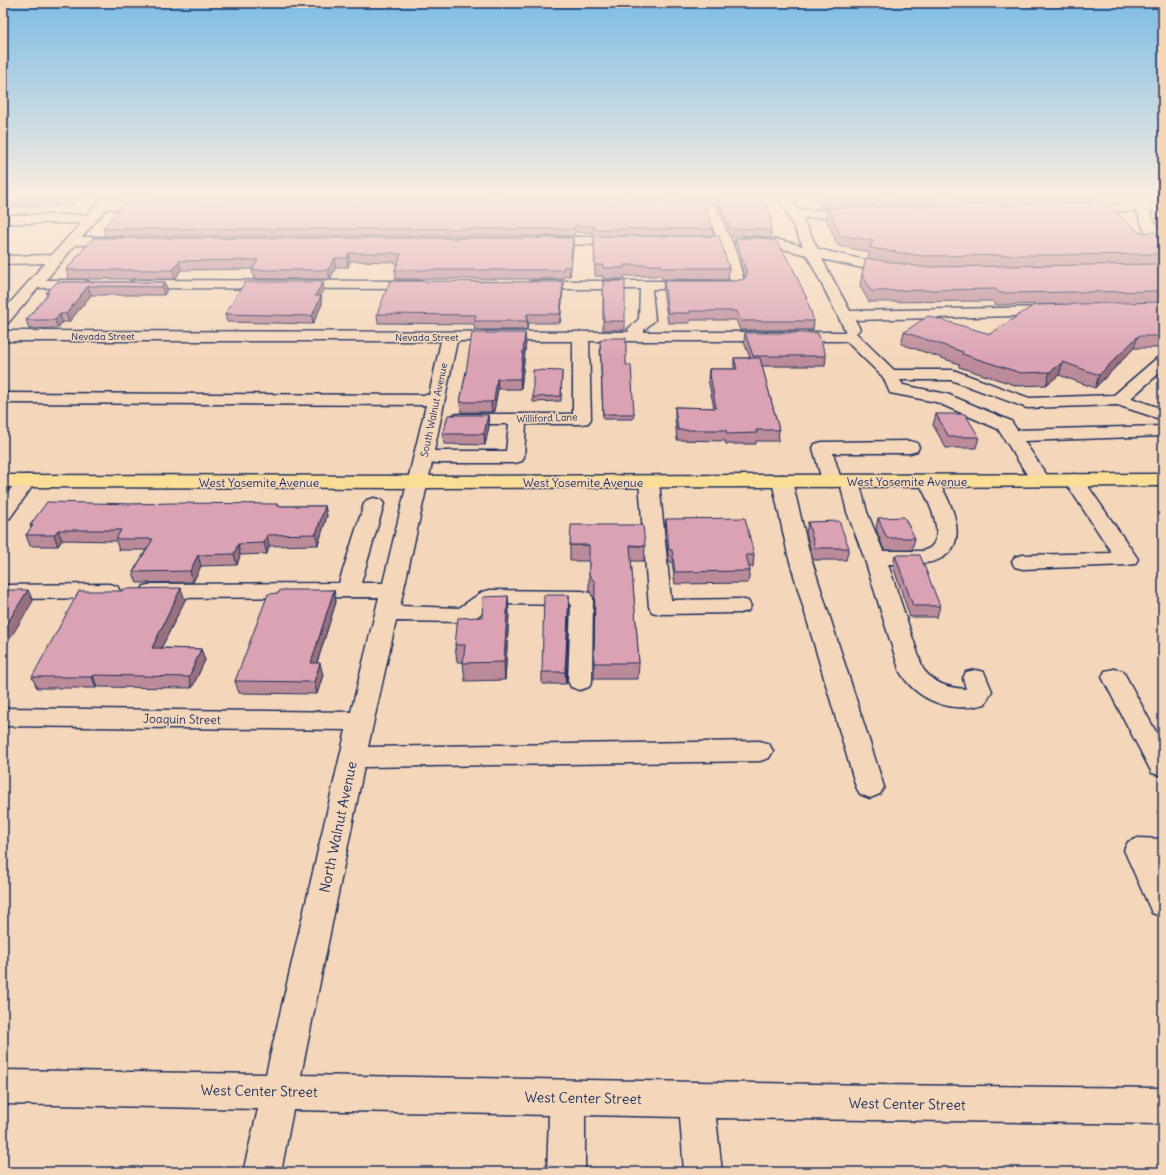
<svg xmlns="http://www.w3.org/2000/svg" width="1166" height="1175" viewBox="0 0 1166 1175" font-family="Delius,sans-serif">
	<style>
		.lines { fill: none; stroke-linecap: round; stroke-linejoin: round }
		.minor-casing { stroke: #1b2f5e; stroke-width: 3 }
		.major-casing { stroke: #1b2f5e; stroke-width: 3 }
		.minor { fill: #f4d6ba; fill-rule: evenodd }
		.major { fill: #fbde96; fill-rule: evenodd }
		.wall { fill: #bc8b9a; stroke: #1b2f5e }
		.shaded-wall { fill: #99717d; stroke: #1b2f5e }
		.building { fill: #dba2b3; stroke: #1b2f5e }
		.labels { text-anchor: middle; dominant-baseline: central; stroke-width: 3.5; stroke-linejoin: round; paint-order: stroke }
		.far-street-label { font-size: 10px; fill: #1b2f5e; stroke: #f4d6ba }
		.street-label { font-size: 12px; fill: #1b2f5e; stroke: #f4d6ba }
		.near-street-label { font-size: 14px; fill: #1b2f5e; stroke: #f4d6ba }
	</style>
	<rect width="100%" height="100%" fill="#f4d6ba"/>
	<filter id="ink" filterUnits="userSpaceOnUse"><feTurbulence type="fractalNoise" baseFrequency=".025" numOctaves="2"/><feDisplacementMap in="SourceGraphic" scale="8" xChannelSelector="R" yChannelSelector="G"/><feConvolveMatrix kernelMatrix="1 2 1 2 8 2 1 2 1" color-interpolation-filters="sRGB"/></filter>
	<g filter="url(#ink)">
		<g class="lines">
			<g class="minor-casing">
				<path id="minor" d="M103,197H116L113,201H153L157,202L159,205L157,208L153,209H106L82,237H119L124,238L126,241L124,244L75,245L46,280H83L88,281L90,284L88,287L38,288L8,323L3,325V311L45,263L3,264V256L52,255L81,223H3V215H87Z
					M779,197H791L798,210H861L863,213L861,216L857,217L802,218L818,249L899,268L901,271L899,274L894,275L822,259L850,311L1054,307L1059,308L1061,311L1059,314L1054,315L855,320L860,329L856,333L894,370H953L1029,398L1114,395L1157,358L1163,356V370L1131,398L1163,409V420L1117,405L1027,408L951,380H900L903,385L947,394L1011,421L1017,430L1163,426V436L1024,441L1050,480L1047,484L1040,486L1033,484L998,429L936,402L890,393L883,377L846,341H589L591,419L588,423L582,424H526L524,457L522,461L515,463H432L400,606L459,608L482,592L490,590L582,591L590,593L593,598L592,681L589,687L580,690L571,687L568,681L571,605L495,604L472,620L464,622L396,621L368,747L760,741L769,744L773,751L769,758L760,761L364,767L301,1075L873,1085L1163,1088V1124L716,1118L722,1172H684L680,1117L585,1115V1172H547L549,1115L293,1110L281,1172H243L258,1109L3,1104V1070L266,1074L346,730L3,726V708L351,712L379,597L152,598L144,596L141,591L144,586L152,584L339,583L364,504L367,500L374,498L381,500L384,504L361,583H383L426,405L3,403V393L429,395L441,341H3V331L629,332L628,329L639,319L640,289H534L529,288L527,285L529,282L534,281H730L721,249L706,210L702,209H675L671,208L669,205L671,202L675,201C687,201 709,197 717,208L735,249L745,284L743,287L735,289H652L655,320L644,330V332H846L807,255L779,248L748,245L743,244L741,241L743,238L748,237L779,240L803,246ZM457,341H573V414H459L453,415L450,419L453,423L459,424H509L506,451H434Z
					M1136,197H1148L1147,204L1163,203V211H1149L1163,238V251C1149,247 1142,223 1136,211L1082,213L1078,212L1076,209L1078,206L1082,205L1135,204Z
					M544,237H623L628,238L630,241L628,244L623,245L539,244L537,241L539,238Z
					M136,280L419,281L424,282L426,285L424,288L419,289L136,288L131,287L129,284L131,281Z
					M910,441L917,443L919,447L917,451L910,453H833L841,479L849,475L856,477L859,481L867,512L883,551H922C953,545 926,496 918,481L921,477L928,475L935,477C949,497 973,543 940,559C925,566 904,564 888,564L923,669C935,684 948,688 966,689L963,678L966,672L975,670L984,672L992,691L985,704C952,714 917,701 900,672L864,557L847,512L840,483L832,487L825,485L822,481L813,448L815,444L822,442Z
					M1074,474L1081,476L1138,559L1135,564L1127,565L1023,569L1015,567L1012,562L1015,557L1023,555L1112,553L1064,480L1067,476Z
					M26,475L33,477L36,481L10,518L3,520V500L19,477Z
					M782,475L789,477L792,481L810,555L884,787L880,794L870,798L860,794L856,787L788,555L772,481L775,477Z
					M649,476L656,478L659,482L671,600L740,599L748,601L751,606L748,611L740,613L660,614L652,612L649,607L639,482L642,478Z
					M109,584L117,586L120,591L117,596L109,598L3,599V585Z
					M1114,669L1123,671L1163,745V776L1152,773L1102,677L1105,671Z
					M1138,838L1163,839V863H1158L1163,872V917L1152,913L1124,850L1128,842Z"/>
			</g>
			<g class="major-casing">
				<path id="major" d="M1163,474V486L418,488L3,487V475L418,476Z"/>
			</g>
			<use href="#minor" class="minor"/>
			<use href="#major" class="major"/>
		</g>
		<path class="wall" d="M3,197H81L73,205H58L57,207H12L9,209H3Z
			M134,197H762L771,231V238L758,236H729L716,204L704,200H134Z
			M813,197H1092L1090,203L1140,233L1163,240V348H1134L1095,388L1059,375L1046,385L1018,386L959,367V364L901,344L904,332L990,334L1062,304L996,305L993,301L869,302L860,286L862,274L868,258L869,252L838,246L826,219L828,208L1002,205L821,208L819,203H817Z
			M1094,197H1109L1108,198Z
			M123,204L713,229V236H593V233L574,232V236H105L103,229Z
			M594,236L729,268L728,280L662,279L661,276H624V279H603V276H595Z
			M93,238H573V246L570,276H564V279H396L395,270L397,263H394V262L350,261L348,267H336L330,279H254L252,269L181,270L175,279H69L66,270Z
			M735,238L814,321L813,330H740L736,320H690V323H668L663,290L664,281H736L744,279L745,278L734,246Z
			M603,281L625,321V330H603Z
			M57,282H165L167,290L164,295H91L69,322H62L58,328L29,329L26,320L47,296L46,293Z
			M323,282L324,290L321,296L322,304L313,324L227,322L225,314Z
			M563,282V290L560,323H528L527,330H475L474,324L378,323L377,314Z
			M745,333L826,356L825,366H762L779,430L778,441H756V444H726L725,441L677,440L675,418V407L714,408L708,379L709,369H734V358H750L744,342Z
			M526,342L521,389H498L494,411L492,412H461L460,402L466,372Z
			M600,345L626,365L634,414L633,419H603Z
			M562,371L561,401L533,402V397Z
			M936,414L979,437L976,448H946L933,425Z
			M488,415L489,426L485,445L444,444L443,434Z
			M135,504L278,506H325L327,516L318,545L269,546L267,554L240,555L237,565L201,566L193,582L137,583L133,572L146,550H119L116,541L62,540L58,546H30L26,535L31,528L30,525Z
			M878,518L915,538L912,550H884L876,529Z
			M666,519L754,555L753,567H749L750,571L748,583L675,584L672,562H669L665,530Z
			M808,522L849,548L846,560H813L806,533Z
			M570,545L645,546L644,561H631L639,663L638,679H594V598L589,591V561H570Z
			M895,555L940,606L937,617H910L893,566Z
			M334,590L336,602L317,663L323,675L317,694L239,693L235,681L279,593Z
			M569,595V607L566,684H542V672Z
			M508,596L509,614L505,680L465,681L463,662H457L455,645L482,617Z
			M185,600L161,648L201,649L205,660L192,688L97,687L96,688H37L32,677Z"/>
		<path class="shaded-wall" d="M73,197H81L73,205L71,199Z
			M56,199L58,205L57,207L54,200Z
			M9,200L12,207L9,209L7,203Z
			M573,238V246L570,276V267Z
			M349,253L350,261L348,267L347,258Z
			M335,258L336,267L330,279L328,270Z
			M179,261L181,270L175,279L173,270Z
			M165,282L167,290L164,295L162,287Z
			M323,282L324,290L316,304L315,296Z
			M563,282V290L560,323V314Z
			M88,286L91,295L69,322L66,314Z
			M321,296L322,304L313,324L312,316Z
			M60,314L62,322L58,328L55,320Z
			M527,314L528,323L527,330Z
			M525,333L526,342L521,389L520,379Z
			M1138,336L1134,348L1095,388L1099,375Z
			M1063,362L1059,375L1046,385L1050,372Z
			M497,379L498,389L494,411L492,412L491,402Z
			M488,415L489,426L485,445L484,434Z
			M325,506L327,516L318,545L316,534Z
			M58,530L62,540L58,546L54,535Z
			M267,535L269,546L267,554L264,543Z
			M238,544L240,555L237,565L234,554Z
			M198,555L201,566L193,582L190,571Z
			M181,588L185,600L156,659L152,648Z
			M28,590L33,601L3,650V630Z
			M334,590L336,602L313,675L311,663Z
			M569,595V607L566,684L565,672Z
			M508,596L509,614L505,680L504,662Z
			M201,649L205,660L192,688L189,677Z
			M320,663L323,675L317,694L314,682Z
			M93,675L97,687L96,688L92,677Z"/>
		<path class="building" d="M3,197H73L71,199H56L54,200H9L7,203H3Z
			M716,197H762L771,216V231L759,229H730Z
			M821,197H966L823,200Z
			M1105,203L1140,233L1154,232L1161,239L1163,240V254L922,256L870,248L873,241L840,235L828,208Z
			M123,204H702L705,205L713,229H593V226H574V229H103Z
			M594,236H719L729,268H662V265H624V268H603V265H595Z
			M93,238H573L570,267H564L563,270H395L401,254H393L394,253H349L347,258H335L328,270H252L258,260L179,261L173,270H66Z
			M735,238H759L776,241L791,264L806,297L814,321H741L737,311H690V313H668L664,281H736L744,279L747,274Z
			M866,258L922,267L1163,264V291L999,293L996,289L871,291L862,274Z
			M390,281L563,282L560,314H527V321H474L476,315L377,314Z
			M603,281H625V321H604Z
			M57,282H165L162,287L88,286L66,314H60L55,320H26L49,293H46Z
			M245,282H323L315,296H321L312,316L225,314Z
			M1163,302V336H1138L1099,375L1063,362L1050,372L1021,373L962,354L963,352L904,332L928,316L990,334L1034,305Z
			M472,333H525L520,379H497L494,401L491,402H460L466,372Z
			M745,333H818L826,356H753Z
			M604,338H626V365H631L634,414H603L600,340H604Z
			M734,358H760L779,430H756L757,433L727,434L726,430H678L675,407L716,408L709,369H737Z
			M533,370L562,371L561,396L533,397Z
			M936,414H965L979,437H949Z
			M448,415H488L484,434H443Z
			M47,502L135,504L173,503L278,504L277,506H325L316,534L267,535L264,543L238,544L234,554L198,555L190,571L133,572L153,539H116L121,530H58L54,535H26L33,525H30Z
			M904,517L915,538H887L878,518Z
			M745,518L754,555H746L750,571L675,572L672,550H669L666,519Z
			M839,521L849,548H815L808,522Z
			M571,525H643L645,546L630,545L639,663H594L595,582L589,575V545H570Z
			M895,555H920L940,606H913Z
			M181,588L152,648L201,649L189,677L93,675L92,677H32L79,591H122L123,589Z
			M3,590H28L3,630Z
			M280,590H334L311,663H320L314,682L235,681L268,594L279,593Z
			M544,595H569L565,672H542Z
			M508,596L504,662L463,663L465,645H455L458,618L482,617L483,597Z"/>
	</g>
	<linearGradient id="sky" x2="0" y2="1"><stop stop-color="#7ebde5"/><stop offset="0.54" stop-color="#faede0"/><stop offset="1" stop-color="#faede0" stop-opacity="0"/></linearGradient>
	<rect width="1166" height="362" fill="url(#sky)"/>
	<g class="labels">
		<g class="far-street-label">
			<text x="103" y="336">Nevada Street</text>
			<text x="427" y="337">Nevada Street</text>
			<text transform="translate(434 410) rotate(-78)">South Walnut Avenue</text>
			<text transform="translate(547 418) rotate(-2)">Williford Lane</text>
		</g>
		<g class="street-label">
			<text x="907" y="481">West Yosemite Avenue</text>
			<text x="259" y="482">West Yosemite Avenue</text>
			<text x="583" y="482">West Yosemite Avenue</text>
			<text transform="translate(182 719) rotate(1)">Joaquin Street</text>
		</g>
		<g class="near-street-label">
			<text transform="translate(338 827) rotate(-78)">North Walnut Avenue</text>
			<text transform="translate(259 1091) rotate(1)">West Center Street</text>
			<text transform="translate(583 1098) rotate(1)">West Center Street</text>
			<text transform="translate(907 1104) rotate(1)">West Center Street</text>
		</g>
	</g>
	<rect width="1166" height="1175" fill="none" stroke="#f4d6ba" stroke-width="16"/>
	<rect x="8" y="8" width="1150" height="1159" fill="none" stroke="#1b2f5e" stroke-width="1.5" filter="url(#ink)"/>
</svg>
